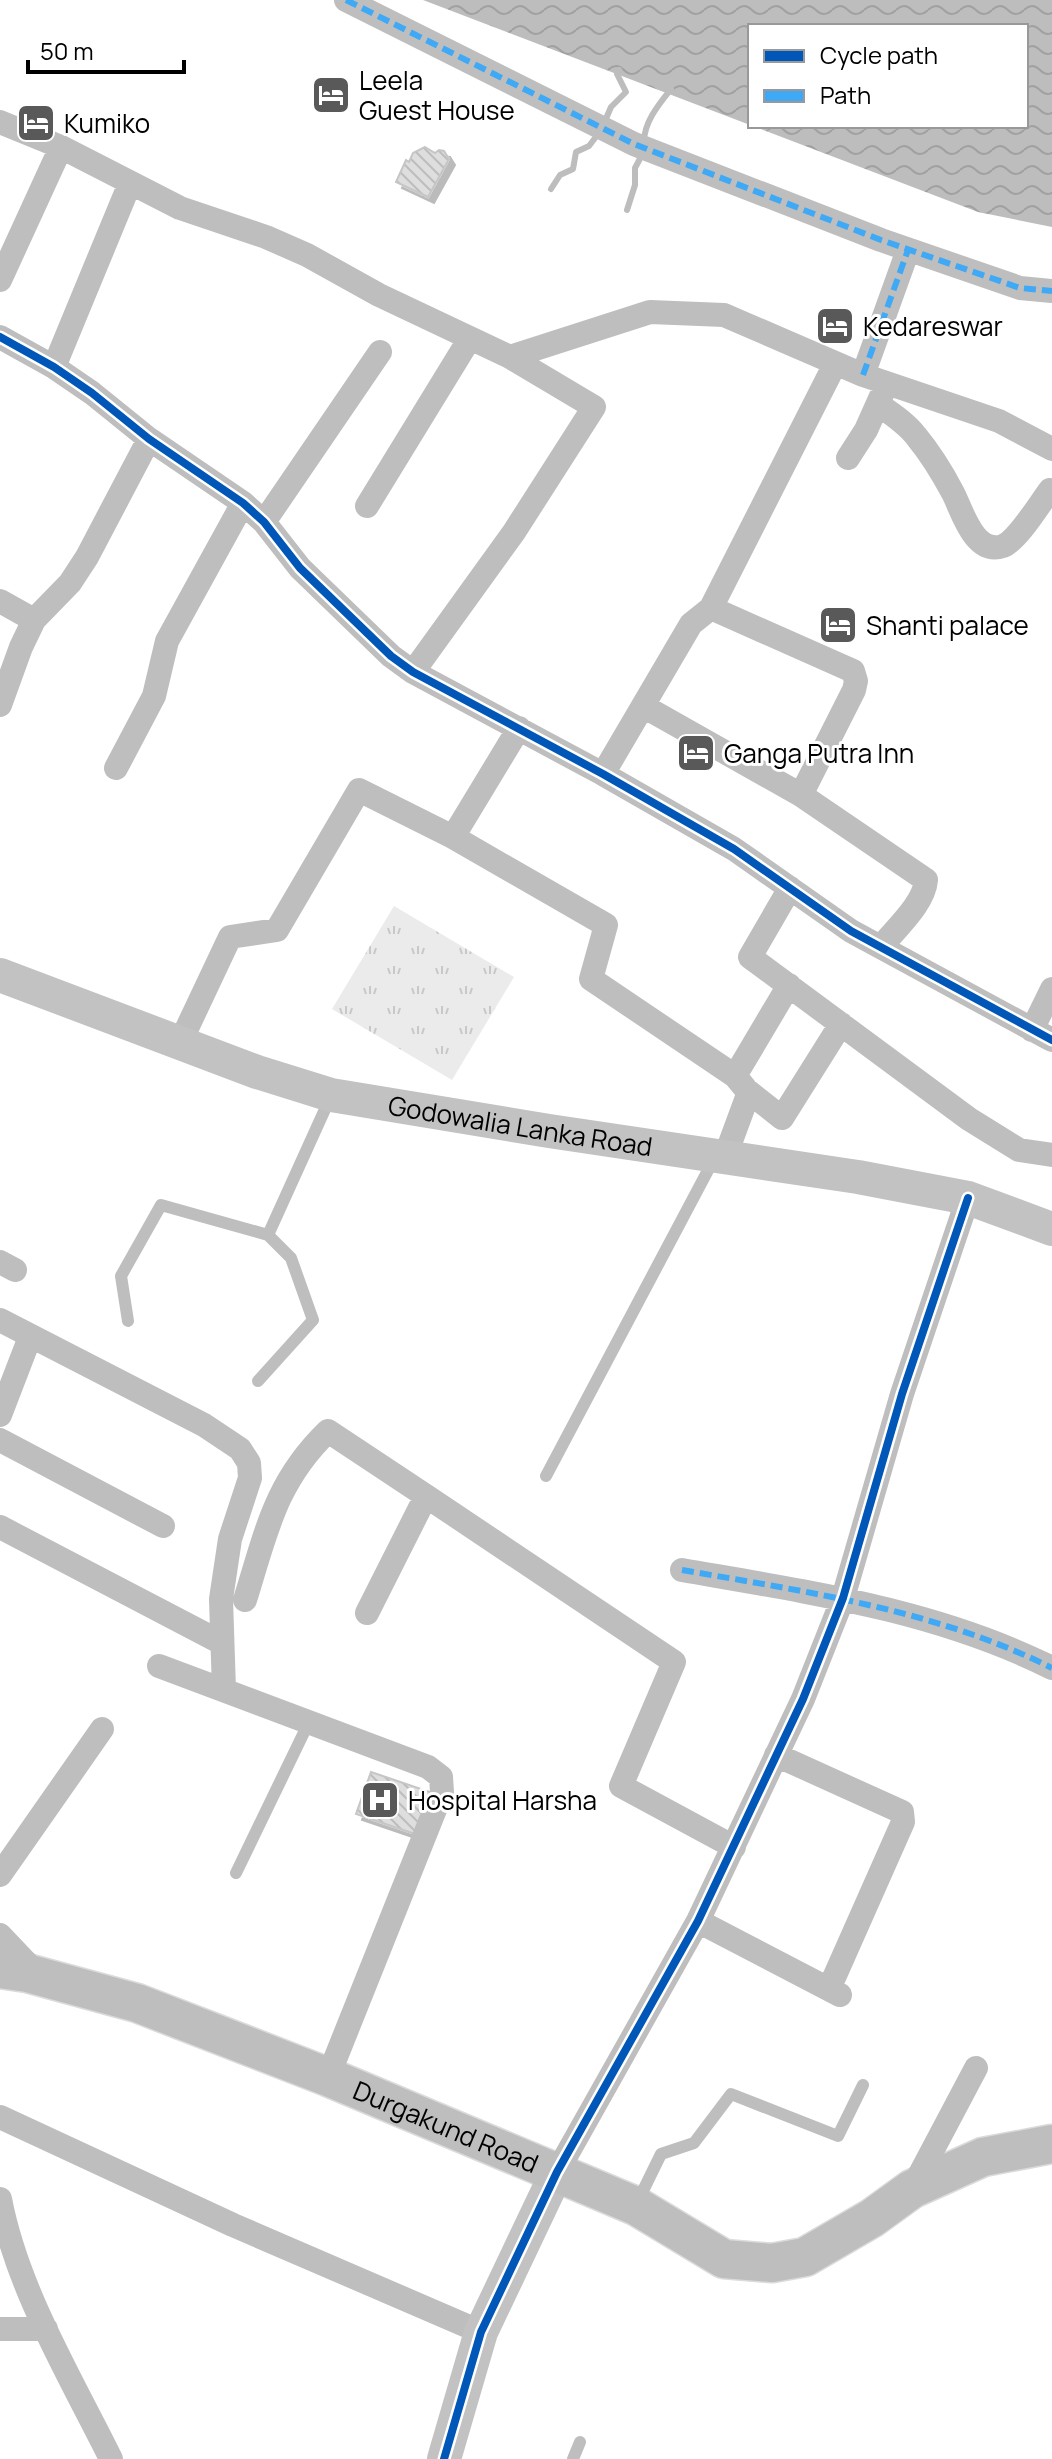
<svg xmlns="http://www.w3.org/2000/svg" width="1052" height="2459" viewBox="0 0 1052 2459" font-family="Manrope,sans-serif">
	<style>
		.park { fill: url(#park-tufts) }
		.water { fill: url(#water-waves) }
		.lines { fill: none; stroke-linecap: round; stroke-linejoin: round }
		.stream { stroke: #bdbdbd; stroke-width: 6 }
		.building { fill: url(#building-back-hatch); stroke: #c6c6c6; stroke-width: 2; filter: url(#shadow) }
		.primary-casing { stroke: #dbdbdb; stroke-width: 41 }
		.lane { stroke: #bebebe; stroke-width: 12 }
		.street { stroke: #bebebe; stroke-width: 24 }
		.secondary { stroke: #c2c2c2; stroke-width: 34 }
		.primary { stroke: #bebebe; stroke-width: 38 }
		.quiet { stroke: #3fa9f5; stroke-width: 6; stroke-dasharray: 12 6; stroke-linecap: butt }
		.cycleway-casing { stroke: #fff; stroke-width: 13 }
		.cycleway { stroke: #0057b8; stroke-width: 8 }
		.labels { text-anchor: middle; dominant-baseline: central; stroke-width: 6; stroke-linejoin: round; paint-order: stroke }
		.poi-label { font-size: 26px; fill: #000; stroke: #fff; text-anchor: start }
		.street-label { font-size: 26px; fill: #000; stroke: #fff }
	</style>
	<defs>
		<pattern id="park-tufts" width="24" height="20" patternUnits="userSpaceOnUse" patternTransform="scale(2)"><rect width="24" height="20" fill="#ebebeb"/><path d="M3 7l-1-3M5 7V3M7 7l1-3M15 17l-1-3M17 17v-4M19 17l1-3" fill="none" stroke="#c8c8c8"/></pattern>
		<pattern id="water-waves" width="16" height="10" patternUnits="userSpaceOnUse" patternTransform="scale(2)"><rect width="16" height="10" fill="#bdbdbd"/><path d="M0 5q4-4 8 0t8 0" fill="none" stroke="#a1a1a1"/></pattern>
		<pattern id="building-back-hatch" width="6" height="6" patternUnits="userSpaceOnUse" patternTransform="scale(2)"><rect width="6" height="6" fill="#dedede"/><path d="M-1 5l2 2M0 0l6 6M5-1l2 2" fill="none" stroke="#bdbdbd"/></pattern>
		<filter id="shadow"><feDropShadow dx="6" dy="6" stdDeviation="0" flood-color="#0004"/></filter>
	</defs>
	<rect width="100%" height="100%" fill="#fff"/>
	<path class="park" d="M394,906L514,977L452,1080L332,1009Z"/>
	<path class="water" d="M423,0H1052V227L978,212L753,126H1026V26H750V125Z"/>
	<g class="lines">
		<path class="stream" d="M605,121L611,107L626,92L617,74L619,70
			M644,142C644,122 659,104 671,89
			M551,189L560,175L573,169L576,152L589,146L598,134
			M627,210L635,185V168L643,153"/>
	</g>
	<path class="building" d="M425,147L435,153L439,150L444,151L449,159L428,197L396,182L406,160L409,162L413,153Z
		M371,1772L433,1793L418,1835L356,1814Z"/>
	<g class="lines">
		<g class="primary-casing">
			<g id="primary">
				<path id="s2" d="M0,1969L27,1973L137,2003L328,2077L636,2206L724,2259L772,2263L805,2257L872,2218L912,2189L983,2157L1052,2144"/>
			</g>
		</g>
		<path class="lane" d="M268,1235L331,1096
			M128,1321L121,1276L161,1205L268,1235L291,1258L313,1320L258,1381
			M546,1476L714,1159
			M236,1873L309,1722
			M637,2203L661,2154L694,2143L731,2094L838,2136L863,2085
			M573,2459L580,2442"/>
		<path class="street" d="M346,0L634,144L881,240L1020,288L1052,291
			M0,122L61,147L180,208L266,237L307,255L379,295L510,357L594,407L514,532L413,672
			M0,280L61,147
			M0,337L54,367L92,393L149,439L243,503L264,522L300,568L391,656L413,672L603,774L734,849L851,931L1052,1040
			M510,357L650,312L724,315L863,375L999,421L1052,449
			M54,367L130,183
			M863,375L908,250
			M879,405C892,414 906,423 916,436C930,453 943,474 953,493C962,510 974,556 1003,546C1018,540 1040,503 1050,490
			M848,458L866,430L883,392
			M367,506L470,338
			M264,522L380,352
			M0,601L34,620
			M711,608L853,671L856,681L854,690L801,795
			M0,705L21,647L34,620L70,583L87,557L149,439
			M643,706L801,795L926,880C924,904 896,928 881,947
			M116,768L154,696L167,641L243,503
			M603,774L691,624L711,608L835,364
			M453,837L606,925L591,979L735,1076
			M790,888L750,957L969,1119L1019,1150L1052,1155
			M1032,1030L1052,989
			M180,1043L230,937L277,930L359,790L453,837L519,728
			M745,1088L735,1076L789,985
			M725,1157L749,1092L782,1118L841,1024
			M0,1262L15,1270
			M0,1320L204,1425L240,1449L249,1463L250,1478L230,1539L221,1599L224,1690
			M0,1415L30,1337
			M0,1440L163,1526
			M0,1527L222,1643
			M682,1570C808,1592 936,1610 1052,1668
			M245,1600C266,1533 275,1482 328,1431L426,1496
			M367,1613L426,1496L674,1662L621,1786L734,1847
			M159,1666L428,1767L441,1777L442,1792L328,2077
			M776,1755L902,1812L903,1822L829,1989
			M0,1875L102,1729
			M698,1921L840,1995
			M0,1935L38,1975
			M0,2117L233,2225L481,2332
			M557,2172L698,1921L803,1699L843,1598L902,1394L968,1198
			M912,2189L976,2068
			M0,2199C17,2289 71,2378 111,2459
			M0,2329H46"/>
		<g class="secondary">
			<path id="s1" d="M0,975L257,1072L331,1095L549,1131L858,1177L968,1198L1052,1229"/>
			<path d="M444,2459L481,2332L557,2172"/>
		</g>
		<use href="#primary" class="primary"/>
		<path class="quiet" d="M346,0L634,144L881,240L1020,288L1052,291
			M863,375L908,250
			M682,1570C808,1592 936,1610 1052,1668"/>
		<g class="cycleway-casing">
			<path id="cycleway" d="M0,337L54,367L92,393L149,439L243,503L264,522L300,568L391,656L413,672L603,774L734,849L851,931L1052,1040
				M444,2459L481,2332L557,2172L698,1921L803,1699L843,1598L902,1394L968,1198"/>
		</g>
		<use href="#cycleway" class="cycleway"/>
	</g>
	<defs>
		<g id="hotel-square" transform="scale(2)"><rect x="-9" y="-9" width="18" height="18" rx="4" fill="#595959" stroke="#fff"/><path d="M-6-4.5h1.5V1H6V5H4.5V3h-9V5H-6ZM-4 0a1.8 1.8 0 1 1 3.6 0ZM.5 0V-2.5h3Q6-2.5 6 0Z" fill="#fff"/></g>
		<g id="hospital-square" transform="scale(2)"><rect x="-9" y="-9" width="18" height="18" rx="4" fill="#595959" stroke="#fff"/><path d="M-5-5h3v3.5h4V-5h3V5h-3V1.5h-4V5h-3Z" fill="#fff"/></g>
	</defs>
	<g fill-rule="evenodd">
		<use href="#hotel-square" x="331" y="95"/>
		<use href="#hotel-square" x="36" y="123"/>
		<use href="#hotel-square" x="835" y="326"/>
		<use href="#hotel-square" x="838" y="625"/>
		<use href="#hotel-square" x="696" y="753"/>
		<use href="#hospital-square" x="380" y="1800"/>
	</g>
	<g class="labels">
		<g class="poi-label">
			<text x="359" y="80">Leela<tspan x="359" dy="30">Guest House</tspan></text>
			<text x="64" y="123">Kumiko</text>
			<text x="863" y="326">Kedareswar</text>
			<text x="866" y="625">Shanti palace</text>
			<text x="724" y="753">Ganga Putra Inn</text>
			<text x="408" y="1800">Hospital Harsha</text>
		</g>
		<g class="street-label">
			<text stroke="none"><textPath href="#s1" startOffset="544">Godowalia Lanka Road</textPath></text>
			<text stroke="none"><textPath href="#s2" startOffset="474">Durgakund Road</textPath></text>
		</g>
	</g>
	<rect x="748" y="24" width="280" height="104" fill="#ffffff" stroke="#999999" stroke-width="2"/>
	<rect x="764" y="50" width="40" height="12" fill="#0057b8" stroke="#999999" stroke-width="2"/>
	<text x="820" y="64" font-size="24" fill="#000000">Cycle path</text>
	<rect x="764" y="90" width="40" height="12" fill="#3fa9f5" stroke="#999999" stroke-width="2"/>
	<text x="820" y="104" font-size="24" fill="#000000">Path</text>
	<path d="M28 60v12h156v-12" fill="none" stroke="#000000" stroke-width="4"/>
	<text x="40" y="60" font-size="24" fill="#000000" stroke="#ffffff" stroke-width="6" paint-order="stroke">50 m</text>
</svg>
